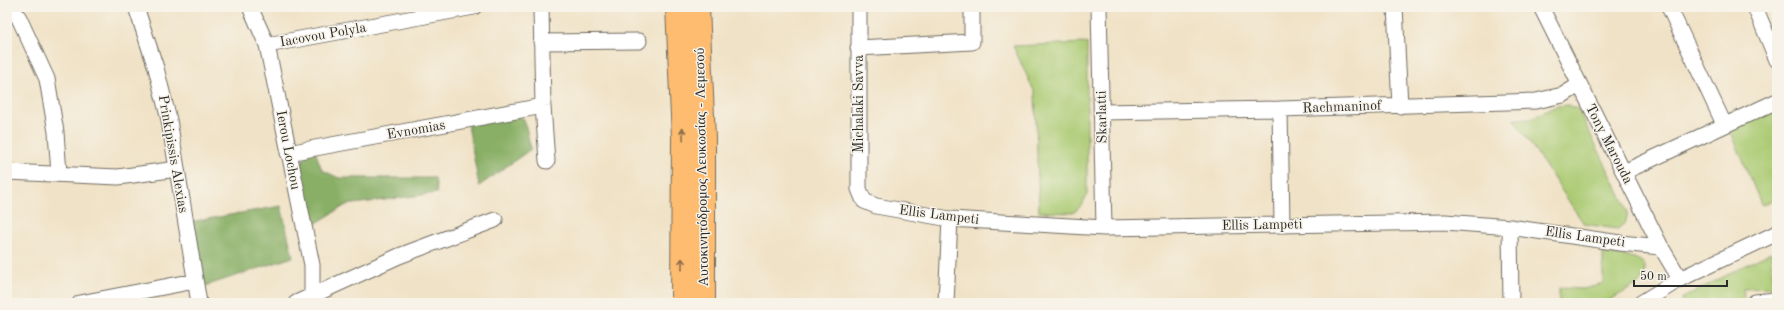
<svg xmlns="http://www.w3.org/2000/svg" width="1784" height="310" viewBox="0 0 1784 310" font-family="'Old Standard TT',serif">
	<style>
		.green { fill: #abcb73; stroke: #6b7b4f }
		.forest { fill: #88af65; stroke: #5a6d48 }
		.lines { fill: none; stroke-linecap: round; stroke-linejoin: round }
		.minor-casing { stroke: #706b61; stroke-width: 17 }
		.highway-casing { stroke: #706b61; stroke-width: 24 }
		.minor { stroke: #fff; stroke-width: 15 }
		.highway { stroke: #febc70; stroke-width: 22 }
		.oneway { stroke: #8a6c4a }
		.labels { text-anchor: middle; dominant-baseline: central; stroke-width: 3; stroke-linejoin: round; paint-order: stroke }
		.street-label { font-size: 14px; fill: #2b2b2b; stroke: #f7f3e8 }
	</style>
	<rect width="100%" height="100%" fill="#f7f3e8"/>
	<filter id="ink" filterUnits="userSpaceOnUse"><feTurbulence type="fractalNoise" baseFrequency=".025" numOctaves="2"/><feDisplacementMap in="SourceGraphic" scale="8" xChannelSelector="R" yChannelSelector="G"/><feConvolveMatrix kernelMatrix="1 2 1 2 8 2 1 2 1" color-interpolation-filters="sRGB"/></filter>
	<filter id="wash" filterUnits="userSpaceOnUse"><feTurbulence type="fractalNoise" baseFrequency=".012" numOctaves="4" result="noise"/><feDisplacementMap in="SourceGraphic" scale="16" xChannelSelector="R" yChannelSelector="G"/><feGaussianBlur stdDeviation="0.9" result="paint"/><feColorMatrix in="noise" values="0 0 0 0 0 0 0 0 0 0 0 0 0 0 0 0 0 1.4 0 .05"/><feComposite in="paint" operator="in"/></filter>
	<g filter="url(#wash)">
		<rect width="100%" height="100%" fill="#f0e2c6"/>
		<path class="green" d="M1087,43V196L1080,207L1073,213L1039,212L1035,93L1013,46Z
			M1568,105L1578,109L1626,206L1628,213L1625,224L1617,229L1584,224L1514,119H1530L1556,106Z
			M1777,105V200L1761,204L1729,127Z
			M1771,252L1773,287L1743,288L1745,303H1682L1681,299Z
			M1603,253L1634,258L1642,262L1645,267V274L1641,282L1605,303H1559V288L1584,289L1603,283Z"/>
		<path class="forest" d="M517,116L524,119L531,149L479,186L468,125Z
			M315,151L322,170L339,178H435L437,193L346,205L310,227L299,165L307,155Z
			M281,206L293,257L202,287L190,222Z"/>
	</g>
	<g filter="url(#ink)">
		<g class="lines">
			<g class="minor-casing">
				<path id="minor" d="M11,7L19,18L47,79L56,132L59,174
					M136,7L156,68L169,120L199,303
					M250,7L267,45L312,265V297
					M541,7L543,106L547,161
					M859,7V189L864,201L876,206L950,219L1104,228L1445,222L1510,227L1620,243L1661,247
					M1099,7L1104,228
					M1395,7L1400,106
					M1541,7L1661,247L1680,279
					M1669,7L1724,124
					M1755,7L1777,60
					M541,42L639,41
					M267,45L474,7
					M858,48L972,42V7
					M1280,109L1282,224
					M1102,112L1280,109L1536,101L1563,95L1579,85
					M288,153L543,106
					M7,172L118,177L177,169
					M1624,172L1777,101
					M1510,227L1511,303
					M1755,302L1777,300
					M80,303L195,281
					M296,303L399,256L495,220
					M946,303L950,219
					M1641,303L1680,279L1777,233"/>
			</g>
			<g class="highway-casing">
				<path id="highway" d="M677,7L683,138L682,303
					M698,7L704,138V303"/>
			</g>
			<use href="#minor" class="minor"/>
			<use href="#highway" class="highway"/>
		</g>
		<defs><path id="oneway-shaft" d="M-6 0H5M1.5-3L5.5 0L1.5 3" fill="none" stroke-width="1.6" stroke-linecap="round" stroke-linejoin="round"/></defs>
		<g class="oneway">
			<use href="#oneway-shaft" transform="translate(683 134) rotate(-92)"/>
			<use href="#oneway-shaft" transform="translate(682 264) rotate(-90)"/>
		</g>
	</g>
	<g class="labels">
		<g class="street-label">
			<text transform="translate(323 35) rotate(-10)">Iacovou Polyla</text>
			<text transform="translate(859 104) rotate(-90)">Michalaki Savva</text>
			<text transform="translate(1342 107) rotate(-2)">Rachmaninof</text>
			<text transform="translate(1102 117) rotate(-91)">Skarlatti</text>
			<text transform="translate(416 130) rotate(-10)">Evnomias</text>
			<text transform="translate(1609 144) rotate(63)">Tony Marouda</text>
			<text transform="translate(288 150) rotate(79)">Ierou Lochou</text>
			<text transform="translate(173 154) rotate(80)">Prinkipissis Alexias</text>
			<text transform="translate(702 167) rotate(-91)">Αυτοκινητόδρομος Λευκωσίας - Λεμεσού</text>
			<text transform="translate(939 215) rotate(7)">Ellis Lampeti</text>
			<text transform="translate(1262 225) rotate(-1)">Ellis Lampeti</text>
			<text transform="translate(1585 237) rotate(8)">Ellis Lampeti</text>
		</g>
	</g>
	<rect width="1784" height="310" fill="none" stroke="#f7f3e8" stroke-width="24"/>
	<path d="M1634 280v6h93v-6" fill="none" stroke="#2b2b2b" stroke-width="2"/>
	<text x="1640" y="280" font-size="12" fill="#2b2b2b" stroke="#f7f3e8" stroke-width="3" paint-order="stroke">50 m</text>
</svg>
